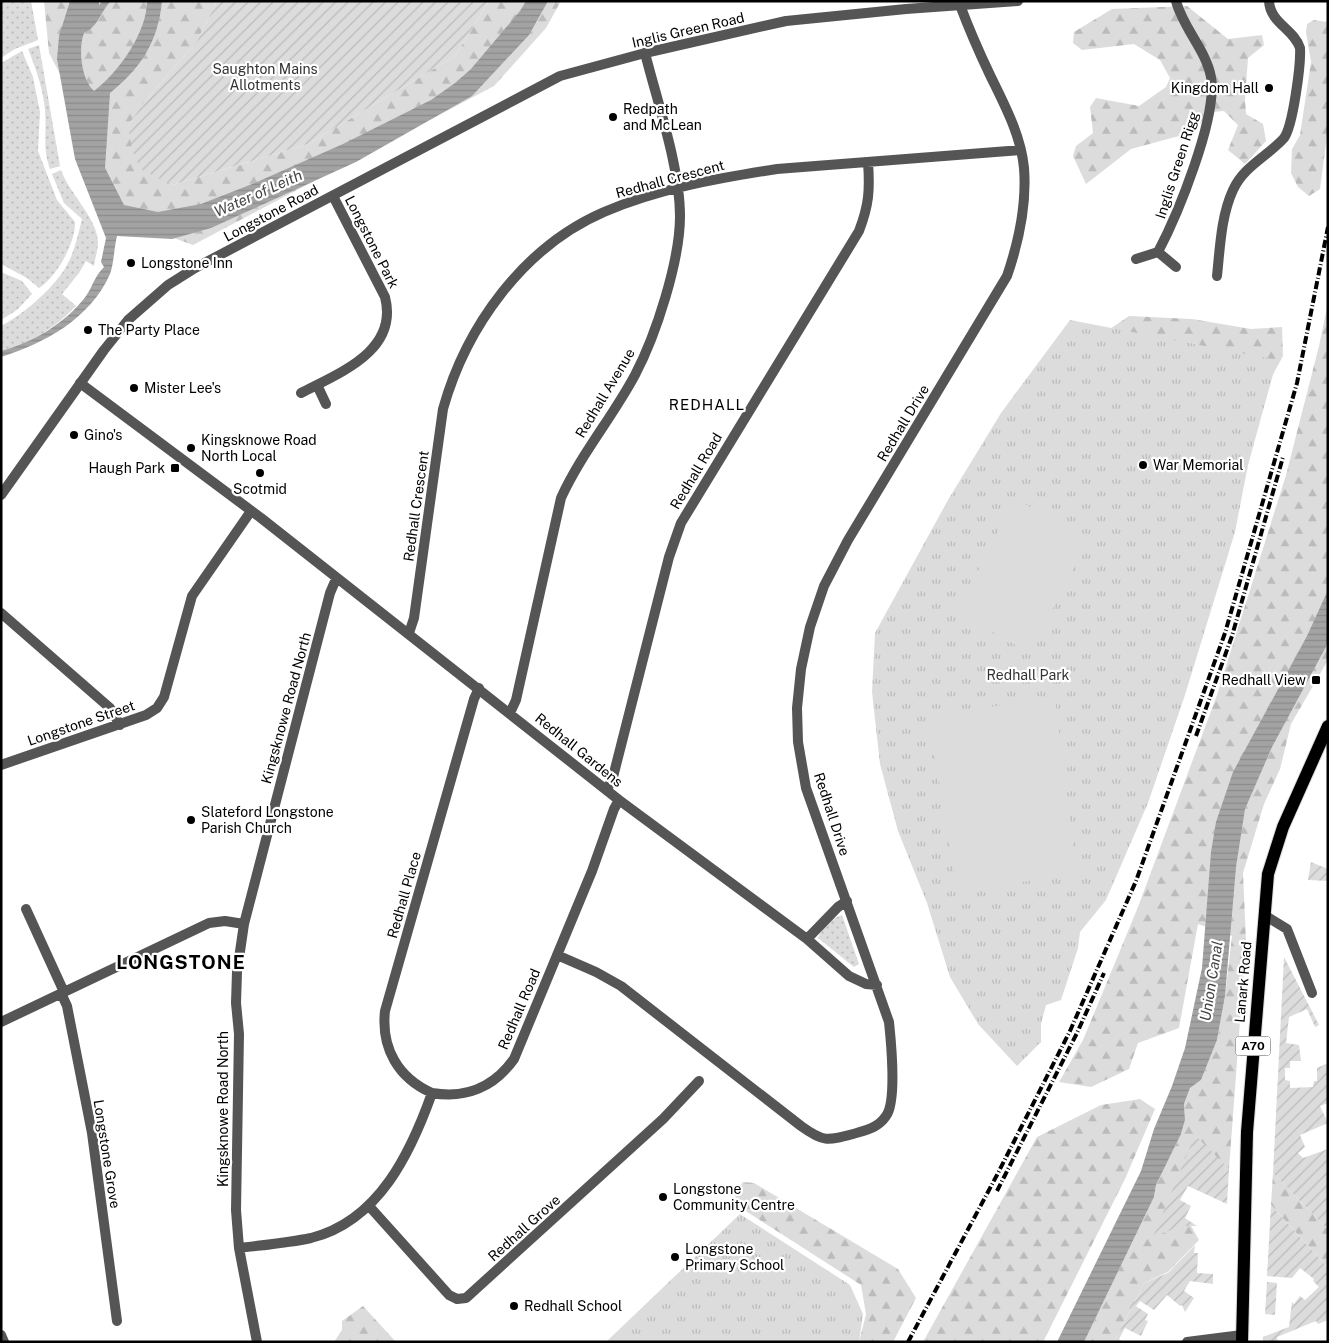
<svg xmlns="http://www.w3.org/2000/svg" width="1329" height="1343" viewBox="0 0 1329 1343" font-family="'Public Sans',sans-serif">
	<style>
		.grass { fill: url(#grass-dots) }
		.forest { fill: url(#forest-firs) }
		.park { fill: url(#park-tufts) }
		.garden { fill: url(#garden-furrows) }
		.pitch { fill: #dcdcdc }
		.water { fill: url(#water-rules) }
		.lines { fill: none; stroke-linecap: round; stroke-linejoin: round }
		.primary-casing { stroke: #dbdbdb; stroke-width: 14 }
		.minor { stroke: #555; stroke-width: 10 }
		.tertiary { stroke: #555; stroke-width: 10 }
		.primary { stroke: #000; stroke-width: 12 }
		.rail { stroke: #000; stroke-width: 4; stroke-dasharray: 8 2.5 1 2.5; stroke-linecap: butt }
		.poi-dot { fill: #000; stroke: #fff; stroke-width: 2 }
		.labels { text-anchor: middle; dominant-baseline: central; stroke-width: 4.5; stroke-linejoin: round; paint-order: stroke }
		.shield { fill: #fff; stroke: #4c4c4c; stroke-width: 1 }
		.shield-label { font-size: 12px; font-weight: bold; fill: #000 }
		.street-label { font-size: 14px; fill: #000; stroke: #fff }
		.park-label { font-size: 14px; fill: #333; stroke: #fff }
		.poi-label { font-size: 14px; fill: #000; stroke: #fff; text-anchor: start }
		.water-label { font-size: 15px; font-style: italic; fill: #444; stroke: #fff }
		.neighbourhood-label { font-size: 15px; letter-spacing: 1px; fill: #000; stroke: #fff }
		.district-label { font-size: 19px; font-weight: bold; letter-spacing: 1px; fill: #000; stroke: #fff }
	</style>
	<defs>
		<pattern id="grass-dots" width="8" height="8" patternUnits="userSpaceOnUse" patternTransform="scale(1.25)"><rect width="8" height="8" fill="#dcdcdc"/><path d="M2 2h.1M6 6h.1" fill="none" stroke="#bbb" stroke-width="1.8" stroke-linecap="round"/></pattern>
		<pattern id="forest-firs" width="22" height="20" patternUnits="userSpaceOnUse" patternTransform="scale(1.25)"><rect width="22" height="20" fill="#dcdcdc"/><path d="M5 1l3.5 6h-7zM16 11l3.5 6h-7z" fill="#bbb"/></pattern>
		<pattern id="park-tufts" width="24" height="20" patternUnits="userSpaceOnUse" patternTransform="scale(1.25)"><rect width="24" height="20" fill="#dcdcdc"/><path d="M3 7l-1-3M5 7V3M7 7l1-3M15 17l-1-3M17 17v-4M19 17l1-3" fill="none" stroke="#bbb"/></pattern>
		<pattern id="garden-furrows" width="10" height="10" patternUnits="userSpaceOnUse" patternTransform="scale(1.25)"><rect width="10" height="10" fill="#dcdcdc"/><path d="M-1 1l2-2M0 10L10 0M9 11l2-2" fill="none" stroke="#bbb"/></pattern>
		<pattern id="water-rules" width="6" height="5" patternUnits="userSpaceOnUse" patternTransform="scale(1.25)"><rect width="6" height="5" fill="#a3a3a3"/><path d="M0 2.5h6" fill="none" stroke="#8b8b8b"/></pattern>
	</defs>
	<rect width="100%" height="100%" fill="#fff"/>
	<path class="grass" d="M1,1H31L38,40L15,49L1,58Z
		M39,45L60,166L50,169C42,147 47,132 45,110C43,88 36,69 28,49Z
		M22,51L33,77L40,112L38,151L57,200L75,222C76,242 56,278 39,288L27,278L1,264V63Z
		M61,170C69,193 98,219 98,243C98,250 95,258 94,266L86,261L79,273L62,294L76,306C55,328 31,343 1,351V326C23,315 56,286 67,265C75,251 78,234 82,219L64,203L52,174Z
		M1,272L22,281L32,294L17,310L1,320Z
		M842,915L859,964L854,967L818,938C822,928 832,918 842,915Z"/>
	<path class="forest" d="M44,1H217L197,41L140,107L128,126L172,185L308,144L455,56L489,1H561L546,28L494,86L193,245L119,218L72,97L49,53Z
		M1187,6L1228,39L1262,35L1264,45L1248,58L1245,99L1246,114L1263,124L1266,141L1245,164L1228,150L1238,125L1224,111L1213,112L1190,133L1131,149L1086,184L1073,156L1076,146L1093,133L1090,107L1096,98L1139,106L1166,87L1170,78L1160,60L1134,44L1082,50L1073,43L1074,32L1112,9Z
		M1314,20L1328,22V128L1320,189L1309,196L1298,187L1291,173L1292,149L1300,135L1311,62L1306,32L1307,24Z
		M1328,303V660L1291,724L1280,769L1264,804L1243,873L1246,941L1229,1169L1187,1173L1172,1208L1190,1224L1199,1240L1168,1272L1144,1283L1114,1342H1084L1154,1197L1156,1185L1181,1134L1185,1120L1184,1104L1190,1088L1201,1080L1217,1040L1225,996L1232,936L1198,924L1179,1028L1138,1043L1129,1069L1091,1087L1059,1082L1083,1040L1138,907L1217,695L1286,475L1319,346Z
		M1129,316L1192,319L1251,329L1282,327L1283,356L1265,389L1104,333Z
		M1140,1099L1155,1109L1125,1179L1043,1342H923L1037,1137L1101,1105Z
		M1273,1173L1328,1230V1268L1271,1205Z
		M743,1182L754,1183L898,1269L916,1298L893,1342H859L866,1314L861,1285L738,1206L735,1195Z
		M363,1306L396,1342H334L342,1330V1321Z"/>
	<path class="park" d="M1070,320L1277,360L1248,465L1235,532L1185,695L1148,803L1106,900L1080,932L1078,948L1061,1000L1046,1005L1041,1024V1042L1017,1066L978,1024L950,977L927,903L898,831L880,764L872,692L875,633L948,500L1001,413Z
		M740,1214L850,1285L863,1314L859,1342H606Z"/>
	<path class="garden" d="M217,1H489L455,56L308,144L172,185L140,169L132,149L128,126L140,107L197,41Z
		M1311,862L1328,869V881L1308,880Z
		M1284,957L1319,1025L1315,1027L1307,1009L1289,1017L1286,1043L1299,1045L1301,1061H1290V1068H1285V1080L1290,1081V1088L1313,1087L1314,1081H1317V1068L1328,1063V1103L1320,1106L1328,1123L1300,1135L1305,1147L1298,1153L1303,1158L1328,1149V1230L1273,1173Z
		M1195,1135L1229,1169L1227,1204L1188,1186L1180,1200L1191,1206L1185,1218L1197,1226H1181L1153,1237Z
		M1271,1205L1328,1268V1320L1318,1324L1316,1321L1277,1337L1278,1342H1263V1337L1289,1327L1292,1302L1294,1304L1300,1296L1305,1300L1319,1287L1313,1281L1314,1279L1300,1268L1292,1278L1267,1276Z
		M1195,1245L1194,1253H1198L1197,1273L1213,1274V1284L1190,1281L1184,1291L1194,1298L1185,1312L1182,1305L1180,1306L1167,1295L1154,1310L1140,1301L1136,1306L1148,1314L1145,1320L1148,1321L1141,1336L1125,1328L1119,1339L1123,1342H1114L1144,1283L1168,1273Z
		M1267,1282L1277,1283L1275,1315L1265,1314Z"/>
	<path class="pitch" d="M1015,499L1089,538L1030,653L957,612Z
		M1055,698L1077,876L957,889L928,715Z"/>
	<path class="water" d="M70,1H99V5L103,1H111C100,12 99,26 84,33C78,48 81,80 94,91C118,73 147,33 147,1H162C158,42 141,68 110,93L105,168L124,205L158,212L201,204L257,182L343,144L431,100L455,83L471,69L520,11L526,1H548L529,35L472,96L356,162L211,228L172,239L117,236C114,248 114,263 110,274C90,319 45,343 1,357V351C33,342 65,324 86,296C93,286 94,277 104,267L101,262L106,238L75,159L57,59L59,36Z
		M1328,590V643L1272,747L1245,809L1236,867L1225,996L1217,1040L1201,1080L1190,1088L1184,1104L1185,1120L1181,1134L1156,1185L1154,1197L1084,1342H1057L1141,1171L1154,1129L1172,1086L1185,1048L1202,968L1211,852L1216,822L1233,772L1307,636Z"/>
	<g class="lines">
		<g class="primary-casing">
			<path id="primary" d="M1242,1342L1247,1132L1268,874L1283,827L1328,726"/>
		</g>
		<path class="minor" d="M1158,252C1177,216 1218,117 1211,77C1206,50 1183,28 1176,1
			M1136,259L1158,252L1176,267
			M1217,276C1220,248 1221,216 1233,190C1244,166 1268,156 1284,138C1293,126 1301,64 1300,48C1294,29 1270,23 1269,1
			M80,383L261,518L619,800L807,939L849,976L866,984L877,985
			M317,385L326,404
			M301,393C339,373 399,351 385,297L333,196
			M1,613L110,708L120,725
			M409,633L414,618L443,409C466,327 523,247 604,212C657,189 719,178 777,169L1021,150
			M510,713L516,700L561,498C581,454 612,418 635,375C656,335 680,261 680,216C680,167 657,101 645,53
			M1,765L146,715L157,708L164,697L192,596L251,511
			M607,790L613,777L669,557L681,523L859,231C869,205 870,190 868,162
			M26,909L64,992
			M1264,915L1287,929L1312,993
			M807,939L838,907L847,901
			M557,955L596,972L621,986L801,1126C823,1142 827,1141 853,1134C866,1130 878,1128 886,1116C897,1102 891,1041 889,1022L806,788L798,742L797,708L801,669L810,627L824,586L848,540L1007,276C1019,241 1027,206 1024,168C1021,135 1004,104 990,75C979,52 969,29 960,5
			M61,993L67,1006L92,1133L117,1321
			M1,1022L209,923L225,921L244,924
			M432,1093C398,1078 381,1048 385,1011L474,699L479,688
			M369,1206L449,1295L457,1299L466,1298L663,1119L699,1081
			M239,1248C263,1245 288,1243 311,1238C379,1221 411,1152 432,1093C466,1099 494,1087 514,1059L592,871L614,809L619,800
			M1,1335L4,1342
			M257,1342L239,1248L236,1210L239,1034L236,1003L237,972L244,924L330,593L336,579
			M1187,1342L1242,1335"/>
		<path class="tertiary" d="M1,495L104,350L128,320L168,285L195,268L560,76L645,53L786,21L906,9L1018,1"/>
		<use href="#primary" class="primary"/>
		<path class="rail" d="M1196,736L1232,636L1283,457
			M997,1191L1077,1033L1104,973
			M908,1342L997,1175L1070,1031L1136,881L1225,633L1297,383L1328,227"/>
	</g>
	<g class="poi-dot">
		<circle cx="1269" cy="88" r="5"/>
		<circle cx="613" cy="117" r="5"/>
		<circle cx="131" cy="263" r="5"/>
		<circle cx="88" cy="330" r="5"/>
		<circle cx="134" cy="388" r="5"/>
		<circle cx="74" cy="435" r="5"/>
		<circle cx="191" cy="448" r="5"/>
		<circle cx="1143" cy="465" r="5"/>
		<rect x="170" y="463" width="10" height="10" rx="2.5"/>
		<circle cx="260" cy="473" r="5"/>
		<rect x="1311" y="675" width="10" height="10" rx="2.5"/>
		<circle cx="191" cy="820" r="5"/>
		<circle cx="663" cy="1197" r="5"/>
		<circle cx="675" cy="1257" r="5"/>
		<circle cx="514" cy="1306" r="5"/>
	</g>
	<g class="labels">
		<rect class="shield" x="1235.5" y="1036.5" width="35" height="19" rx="4"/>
		<g class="shield-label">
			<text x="1253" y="1046">A70</text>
		</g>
		<g class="street-label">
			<text transform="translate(688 30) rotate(-13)">Inglis Green Road</text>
			<text transform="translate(1177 165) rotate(-72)">Inglis Green Rigg</text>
			<text transform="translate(670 179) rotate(-15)">Redhall Crescent</text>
			<text transform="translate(271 213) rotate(-28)">Longstone Road</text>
			<text transform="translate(372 242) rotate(63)">Longstone Park</text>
			<text transform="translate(605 393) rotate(-59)">Redhall Avenue</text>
			<text transform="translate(903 423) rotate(-59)">Redhall Drive</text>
			<text transform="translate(696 471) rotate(-59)">Redhall Road</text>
			<text transform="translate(416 506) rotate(-82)">Redhall Crescent</text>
			<text transform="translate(286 708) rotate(-75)">Kingsknowe Road North</text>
			<text transform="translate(81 723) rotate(-19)">Longstone Street</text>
			<text transform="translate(579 750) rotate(39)">Redhall Gardens</text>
			<text transform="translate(832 814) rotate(72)">Redhall Drive</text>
			<text transform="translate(404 895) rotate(-74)">Redhall Place</text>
			<text transform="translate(1243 982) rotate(-85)">Lanark Road</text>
			<text transform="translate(519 1009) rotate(-67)">Redhall Road</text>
			<text transform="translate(223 1109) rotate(-90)">Kingsknowe Road North</text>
			<text transform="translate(107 1154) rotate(81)">Longstone Grove</text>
			<text transform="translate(524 1228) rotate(-42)">Redhall Grove</text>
		</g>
		<g class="park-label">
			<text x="265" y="69">Saughton Mains<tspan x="265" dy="16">Allotments</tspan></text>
			<text x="1028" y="675">Redhall Park</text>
		</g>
		<g class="poi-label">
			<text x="1259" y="88" text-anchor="end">Kingdom Hall</text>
			<text x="623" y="109">Redpath<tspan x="623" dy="16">and McLean</tspan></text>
			<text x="141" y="263">Longstone Inn</text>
			<text x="98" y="330">The Party Place</text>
			<text x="144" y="388">Mister Lee's</text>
			<text x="84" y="435">Gino's</text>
			<text x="201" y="440">Kingsknowe Road<tspan x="201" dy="16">North Local</tspan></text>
			<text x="1153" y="465">War Memorial</text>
			<text x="165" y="468" text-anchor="end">Haugh Park</text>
			<text x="260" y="489" text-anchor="middle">Scotmid</text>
			<text x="1306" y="680" text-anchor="end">Redhall View</text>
			<text x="201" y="812">Slateford Longstone<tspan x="201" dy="16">Parish Church</tspan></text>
			<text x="673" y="1189">Longstone<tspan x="673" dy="16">Community Centre</tspan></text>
			<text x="685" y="1249">Longstone<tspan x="685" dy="16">Primary School</tspan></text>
			<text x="524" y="1306">Redhall School</text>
		</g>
		<g class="water-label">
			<text transform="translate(258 193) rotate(-24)">Water of Leith</text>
			<text transform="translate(1211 981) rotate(-81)">Union Canal</text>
		</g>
		<g class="neighbourhood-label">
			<text x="707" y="404">REDHALL</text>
		</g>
		<g class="district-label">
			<text x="181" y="962">LONGSTONE</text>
		</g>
	</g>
	<rect width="1329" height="1343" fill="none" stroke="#000000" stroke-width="5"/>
</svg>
